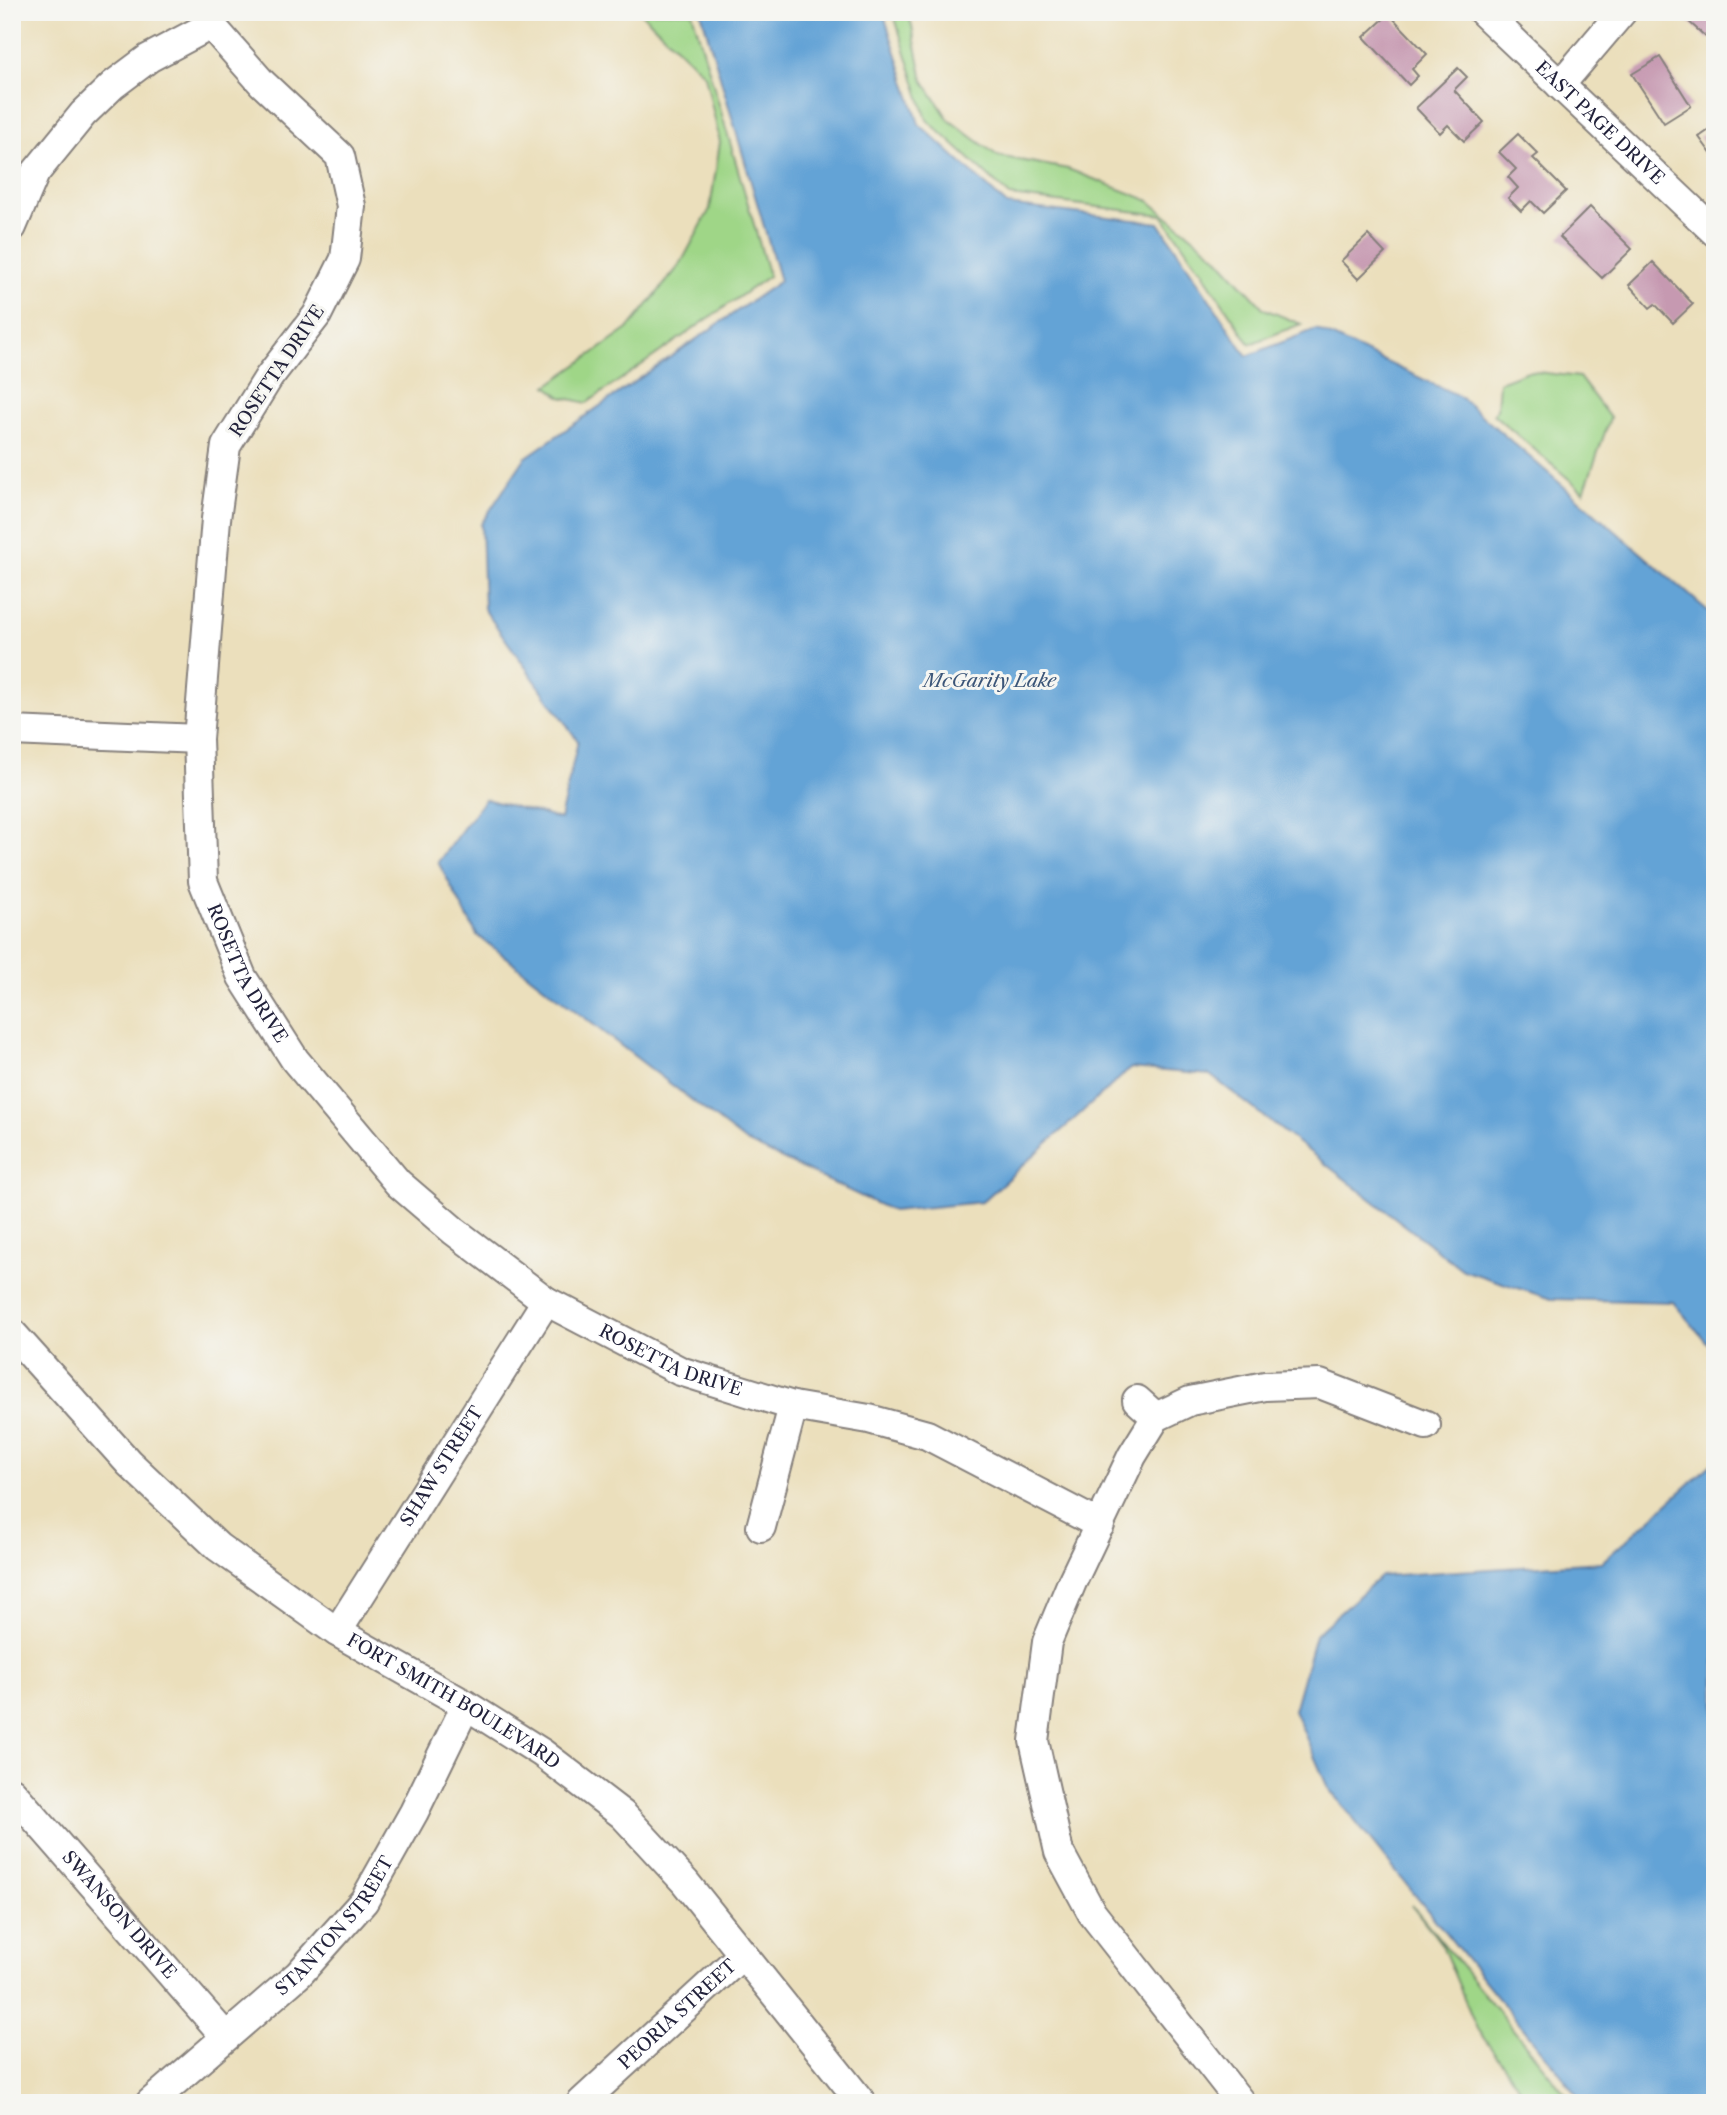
<svg xmlns="http://www.w3.org/2000/svg" width="1727" height="2115" viewBox="0 0 1727 2115" font-family="'Libre Caslon Text',serif">
	<style>
		.green { fill: #9fd687; stroke: #607c61; stroke-width: 2 }
		.water { fill: #63a3d6; stroke: #426288; stroke-width: 2 }
		.building { fill: #c699b1 }
		.lines { fill: none; stroke-linecap: round; stroke-linejoin: round }
		.minor-casing { stroke: #86807c; stroke-width: 32 }
		.minor { stroke: #fff; stroke-width: 28 }
		.labels { text-anchor: middle; dominant-baseline: central; stroke-width: 6; stroke-linejoin: round; paint-order: stroke }
		.street-label { font-size: 18px; fill: #22223b; stroke: #f6f6f2 }
		.water-label { font-size: 19px; font-style: italic; fill: #3c5679; stroke: #f6f6f2 }
	</style>
	<rect width="100%" height="100%" fill="#f6f6f2"/>
	<filter id="ink" filterUnits="userSpaceOnUse"><feTurbulence type="fractalNoise" baseFrequency=".0143" numOctaves="2"/><feDisplacementMap in="SourceGraphic" scale="14" xChannelSelector="R" yChannelSelector="G"/><feConvolveMatrix kernelMatrix="1 2 1 2 8 2 1 2 1" color-interpolation-filters="sRGB"/></filter>
	<filter id="wash" filterUnits="userSpaceOnUse"><feTurbulence type="fractalNoise" baseFrequency=".00686" numOctaves="4" result="noise"/><feDisplacementMap in="SourceGraphic" scale="28" xChannelSelector="R" yChannelSelector="G"/><feGaussianBlur stdDeviation="1.57" result="paint"/><feColorMatrix in="noise" values="0 0 0 0 0 0 0 0 0 0 0 0 0 0 0 0 0 1.4 0 .05"/><feComposite in="paint" operator="in"/></filter>
	<g filter="url(#wash)">
		<rect width="100%" height="100%" fill="#ebdfbc"/>
		<path class="green" d="M640,12H692L769,276L587,403L561,397L547,386L628,329L680,265L710,209L720,142L705,75Z
			M893,12H905L911,22L923,80L949,120L998,156L1068,169L1148,200L1215,255L1264,309L1301,324L1250,344L1206,278L1203,270L1197,265L1162,215L1010,196L927,120Z
			M1528,371L1579,377L1610,418L1584,492L1493,414L1497,409L1499,382Z
			M1412,1905L1573,2103H1531L1477,2029L1442,1945Z"/>
		<path class="water" d="M701,12H883L919,124L1007,205L1159,223L1247,356L1316,329L1459,396L1715,617V1352L1673,1302L1551,1299L1463,1270L1210,1075L1131,1068L982,1202L892,1211L746,1142L477,935L438,862L485,799L560,819L578,741L484,609L481,524L525,458L780,281Z
			M1715,1461V2103H1584L1328,1788L1294,1710L1315,1635L1381,1576L1602,1562Z"/>
		<g id="blocks">
			<path class="building" d="M1695,12H1715V32L1708,39L1687,20Z
				M1389,14L1427,54L1412,69L1418,76L1409,85L1364,37Z
				M1660,57L1691,106L1664,123L1632,74Z
				M1458,68L1467,77L1454,90L1484,122L1464,141L1448,125L1440,133L1416,108Z
				M1715,126V159L1699,137Z
				M1518,134L1538,154L1533,158L1566,191L1543,213L1531,201L1521,211L1508,198L1518,188L1508,177L1516,169L1499,152Z
				M1590,207L1632,249L1602,278L1560,237Z
				M1368,235L1385,253L1358,279L1341,261Z
				M1653,262L1693,304L1673,323L1655,304L1650,308L1629,285Z"/>
		</g>
	</g>
	<g filter="url(#ink)">
		<use href="#blocks" fill-opacity="0" stroke="#86807c" stroke-width="2"/>
		<g class="lines">
			<g class="minor-casing">
				<g id="minor">
					<path id="s1" d="M1483,12L1715,232"/>
					<path id="s2" d="M211,25L262,83L340,156L351,206L345,259L317,315L269,377L226,446L216,519L198,739L203,881L242,977L295,1060L398,1183L454,1231L546,1301L680,1371L793,1406L869,1419L927,1435L1100,1525"/>
					<path d="M1560,85L1622,12"/>
					<path d="M12,227L35,173L83,114L113,85L149,58L211,25"/>
					<path d="M12,731L198,739"/>
					<path id="s3" d="M12,1333L129,1463L218,1547L337,1632L466,1705L542,1753L623,1815L685,1882L862,2103"/>
					<path d="M1137,1400L1156,1417"/>
					<path d="M761,1527L793,1406"/>
					<path id="s4" d="M337,1632L546,1301"/>
					<path id="s5" d="M12,1792L225,2036"/>
					<path id="s6" d="M150,2103L299,1974L364,1901L414,1812L466,1705"/>
					<path id="s7" d="M581,2103L742,1955"/>
					<path d="M1241,2103L1092,1913L1059,1852L1034,1741L1047,1642L1072,1582L1132,1456L1156,1417L1190,1401L1265,1386L1320,1384L1426,1425"/>
				</g>
			</g>
			<use href="#minor" class="minor"/>
		</g>
	</g>
	<g class="labels">
		<g class="street-label">
			<text stroke="none"><textPath href="#s1" startOffset="161">EAST PAGE DRIVE</textPath></text>
			<text transform="translate(277 371) rotate(-56)">ROSETTA DRIVE</text>
			<text stroke="none"><textPath href="#s2" startOffset="1050">ROSETTA DRIVE</textPath></text>
			<text stroke="none"><textPath href="#s2" startOffset="1638">ROSETTA DRIVE</textPath></text>
			<text stroke="none"><textPath href="#s4" startOffset="196">SHAW STREET</textPath></text>
			<text stroke="none"><textPath href="#s3" startOffset="579">FORT SMITH BOULEVARD</textPath></text>
			<text stroke="none"><textPath href="#s5" startOffset="163">SWANSON DRIVE</textPath></text>
			<text stroke="none"><textPath href="#s6" startOffset="257">STANTON STREET</textPath></text>
			<text stroke="none"><textPath href="#s7" startOffset="131">PEORIA STREET</textPath></text>
		</g>
		<g class="water-label">
			<text x="990" y="680">McGarity Lake</text>
		</g>
	</g>
	<rect width="1727" height="2115" fill="none" stroke="#f6f6f2" stroke-width="42"/>
</svg>
